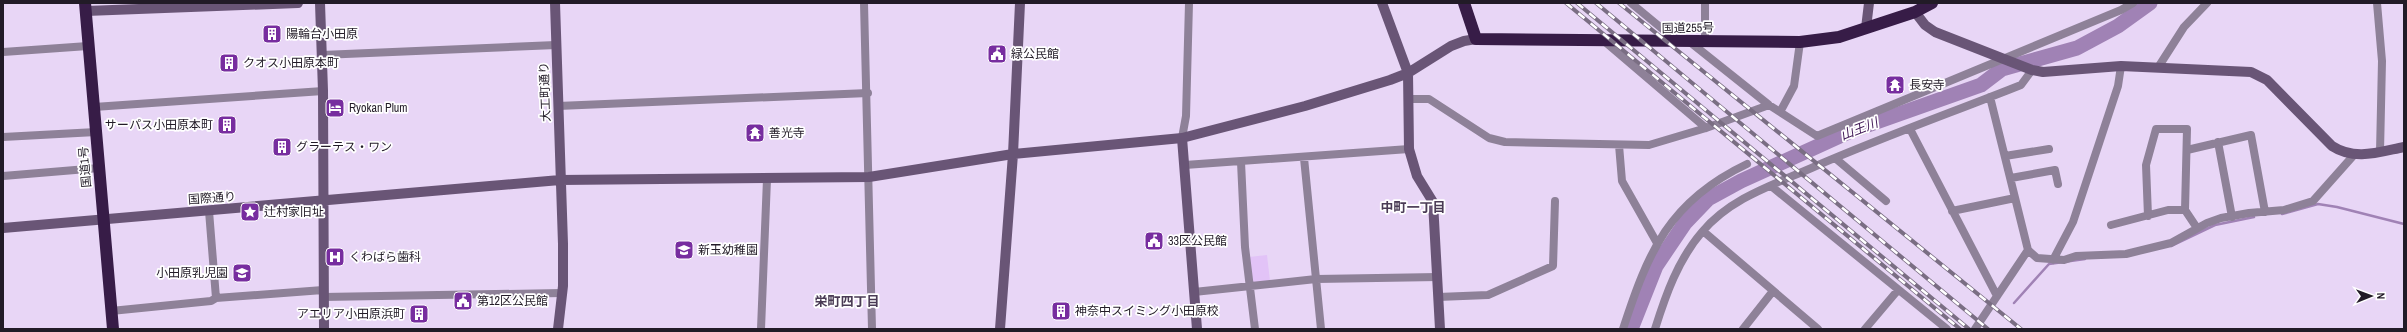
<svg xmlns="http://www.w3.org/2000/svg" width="2407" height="332" viewBox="0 0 2407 332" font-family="'Archivo Narrow','Noto Sans JP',sans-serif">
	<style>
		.green { fill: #e2c3f7 }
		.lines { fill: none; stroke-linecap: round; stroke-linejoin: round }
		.stream { stroke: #a082b5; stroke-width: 2.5 }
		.river { stroke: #a082b5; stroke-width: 15 }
		.street { stroke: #8e8198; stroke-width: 8 }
		.secondary { stroke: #695576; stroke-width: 10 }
		.highway { stroke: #371c47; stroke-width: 12 }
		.rail-casing { stroke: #7a6e83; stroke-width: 4 }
		.rail { stroke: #fff; stroke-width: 2.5; stroke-dasharray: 8; stroke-linecap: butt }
		.labels { text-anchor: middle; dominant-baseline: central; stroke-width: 3.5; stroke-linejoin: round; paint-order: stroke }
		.street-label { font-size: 12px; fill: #221b27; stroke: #fff }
		.poi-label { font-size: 12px; fill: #221b27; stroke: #fff; text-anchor: start }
		.water-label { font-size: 13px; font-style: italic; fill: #3e1554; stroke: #fff }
		.neighbourhood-label { font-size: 13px; font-weight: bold; fill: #4a3b55; stroke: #fff }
	</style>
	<rect width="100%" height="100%" fill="#e8d6f6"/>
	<path class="green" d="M1267,255L1270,281L1252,284L1249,257Z"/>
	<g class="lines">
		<path class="stream" d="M2282,214L2318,204L2337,207L2404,224
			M2171,246L2215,225L2254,217
			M2014,303L2049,264L2085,259"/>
		<path class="river" d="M1631,329L1656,266L1685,223L1708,199L1741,181L1851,131L1981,85L2002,69L2077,48L2118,26L2150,3"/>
		<path class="street" d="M864,3L872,329
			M1631,3L1677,41
			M2377,3L2382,61L2380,152
			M1604,41L1706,128
			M1690,42L1769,105L1817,136L2121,10L2133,3
			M1705,42V3
			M3,52L88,46
			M322,55L556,45
			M2159,66L2184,27L2207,3
			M1408,99H1429L1489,138L1505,142L1649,145L1706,128L1769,105
			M558,106L868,93
			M94,107L323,91
			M1780,112L1794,86L1800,42
			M1910,129L1997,296
			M3,137L96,132
			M1182,138L1186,116L1189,3
			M2218,142L2232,217
			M1619,145L1622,181L1657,243
			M2187,150L2251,135L2265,212
			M2005,156L2049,149
			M1304,158L1321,329
			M1835,158L1886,201
			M1241,162L1245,247L1255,329
			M1185,165L1409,149
			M3,176L99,168
			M2011,178L2055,170L2058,184
			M1771,186L1947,329
			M209,211L216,298
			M1952,211L2015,198
			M2148,216L2146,165L2156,129H2187L2185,210L2197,228
			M2111,225L2168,210H2185
			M1703,231L1818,329
			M2028,250L2037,258L2064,260L2076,256L2126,254L2171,243L2207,223L2221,218L2249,213L2284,210L2313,201L2353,156
			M2053,260L2073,222L2118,86L2121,66
			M1194,292L1316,279L1438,277
			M323,297L562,293
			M1438,297L1488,295L1553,266L1555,201
			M111,311L211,301L216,298L323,290
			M761,329L767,179
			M1623,329C1648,252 1669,201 1747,164
			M1655,329C1666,294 1678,260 1702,232C1731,197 1776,184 1816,166C1883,137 1953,112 2021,85L2032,70
			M1743,329L1773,291
			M1865,329L1898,290
			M1975,329L2028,250L1990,97"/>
		<path class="secondary" d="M320,3L323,91L324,329
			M555,3L563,244V286L558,329
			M1382,3L1408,73L1409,149L1417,176L1433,202L1440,329
			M86,11L298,3
			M1915,12L1925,25L1935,32L2032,70L2043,72L2121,66L2251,72L2267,80L2332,146C2355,161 2379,152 2404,147
			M1866,28L1869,3
			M1182,138L1197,329
			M3,228L560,180L869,177L1013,154L1182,138L1305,106L1390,80L1408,73L1451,46L1464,41L1476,39
			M1000,329L1013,154L1020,3"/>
		<path class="highway" d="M85,3L113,329
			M1464,3L1476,39L1800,42L1839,37L1915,12L1932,3"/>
		<g class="rail-casing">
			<path id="rail" d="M1566,3L1960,329
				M1577,3L1969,329
				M1596,3L1988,329
				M1619,3L2021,329"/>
		</g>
		<use href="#rail" class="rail"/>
	</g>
	<defs>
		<g id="building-square" transform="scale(1)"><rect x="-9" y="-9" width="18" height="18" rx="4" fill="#772d9f" stroke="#fff"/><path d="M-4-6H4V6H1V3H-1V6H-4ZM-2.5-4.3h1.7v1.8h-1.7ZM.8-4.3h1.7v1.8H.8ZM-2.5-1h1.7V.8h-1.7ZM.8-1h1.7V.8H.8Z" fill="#fff"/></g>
		<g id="civic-square" transform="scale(1)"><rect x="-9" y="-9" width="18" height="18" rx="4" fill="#772d9f" stroke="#fff"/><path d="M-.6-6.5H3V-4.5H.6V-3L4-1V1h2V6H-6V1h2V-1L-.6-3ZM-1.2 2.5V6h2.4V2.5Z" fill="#fff"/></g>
		<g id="temple-square" transform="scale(1)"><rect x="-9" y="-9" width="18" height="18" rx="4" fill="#772d9f" stroke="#fff"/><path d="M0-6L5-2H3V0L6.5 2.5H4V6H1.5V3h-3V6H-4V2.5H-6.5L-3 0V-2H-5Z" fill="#fff"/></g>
		<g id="hotel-square" transform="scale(1)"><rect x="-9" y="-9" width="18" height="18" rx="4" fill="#772d9f" stroke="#fff"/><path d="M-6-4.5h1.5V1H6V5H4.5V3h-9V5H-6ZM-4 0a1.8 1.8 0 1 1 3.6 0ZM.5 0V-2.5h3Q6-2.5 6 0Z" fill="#fff"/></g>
		<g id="sight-square" transform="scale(1)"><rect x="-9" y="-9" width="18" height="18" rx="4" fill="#772d9f" stroke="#fff"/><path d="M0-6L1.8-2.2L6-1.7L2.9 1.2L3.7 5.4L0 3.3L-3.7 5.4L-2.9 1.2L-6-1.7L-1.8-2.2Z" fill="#fff"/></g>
		<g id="school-square" transform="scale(1)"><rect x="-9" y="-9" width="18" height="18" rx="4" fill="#772d9f" stroke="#fff"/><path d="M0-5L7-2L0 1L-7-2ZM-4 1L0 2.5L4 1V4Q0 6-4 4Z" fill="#fff"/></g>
		<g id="hospital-square" transform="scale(1)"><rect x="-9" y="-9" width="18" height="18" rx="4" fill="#772d9f" stroke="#fff"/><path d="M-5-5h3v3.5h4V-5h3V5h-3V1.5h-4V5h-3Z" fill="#fff"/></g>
	</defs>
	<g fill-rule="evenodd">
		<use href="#building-square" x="272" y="34"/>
		<use href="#civic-square" x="997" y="54"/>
		<use href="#building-square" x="229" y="63"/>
		<use href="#temple-square" x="1895" y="85"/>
		<use href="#hotel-square" x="335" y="108"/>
		<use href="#building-square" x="227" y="125"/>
		<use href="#temple-square" x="755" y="133"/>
		<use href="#building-square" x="282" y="147"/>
		<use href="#sight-square" x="250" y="212"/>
		<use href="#civic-square" x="1154" y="241"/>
		<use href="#school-square" x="684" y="250"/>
		<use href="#hospital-square" x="335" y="257"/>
		<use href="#school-square" x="242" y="273"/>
		<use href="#civic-square" x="463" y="301"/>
		<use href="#building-square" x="1061" y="311"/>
		<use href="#building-square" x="419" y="314"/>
	</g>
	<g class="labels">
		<g class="street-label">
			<text transform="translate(1688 28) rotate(-1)">国道255号</text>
			<text transform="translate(545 92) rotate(-92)">大工町通り</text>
			<text transform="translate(85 167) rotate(-95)">国道1号</text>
			<text transform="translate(212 198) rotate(-4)">国際通り</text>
		</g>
		<g class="poi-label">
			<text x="286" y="34">陽輪台小田原</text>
			<text x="1011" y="54">緑公民館</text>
			<text x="243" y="63">クオス小田原本町</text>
			<text x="1909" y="85">長安寺</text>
			<text x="349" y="108">Ryokan Plum</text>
			<text x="213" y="125" text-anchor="end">サーパス小田原本町</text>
			<text x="769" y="133">善光寺</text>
			<text x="296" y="147">グラーテス・ワン</text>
			<text x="264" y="212">辻村家旧址</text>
			<text x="1168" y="241">33区公民館</text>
			<text x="698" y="250">新玉幼稚園</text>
			<text x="349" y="257">くわばら歯科</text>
			<text x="228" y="273" text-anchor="end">小田原乳児園</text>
			<text x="477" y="301">第12区公民館</text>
			<text x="1075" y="311">神奈中スイミング小田原校</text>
			<text x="405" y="314" text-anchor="end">アエリア小田原浜町</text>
		</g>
		<g class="water-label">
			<text transform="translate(1859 129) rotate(-21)">山王川</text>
		</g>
		<g class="neighbourhood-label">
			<text x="1413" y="207">中町一丁目</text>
			<text x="847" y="301">栄町四丁目</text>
		</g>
	</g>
	<rect width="2407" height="332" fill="none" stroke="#221b27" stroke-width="8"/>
	<g transform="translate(2371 296) rotate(89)" stroke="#ffffff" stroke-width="3" paint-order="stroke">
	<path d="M0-3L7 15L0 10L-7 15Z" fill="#221b27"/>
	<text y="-6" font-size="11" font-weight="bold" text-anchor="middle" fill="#221b27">N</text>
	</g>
</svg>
